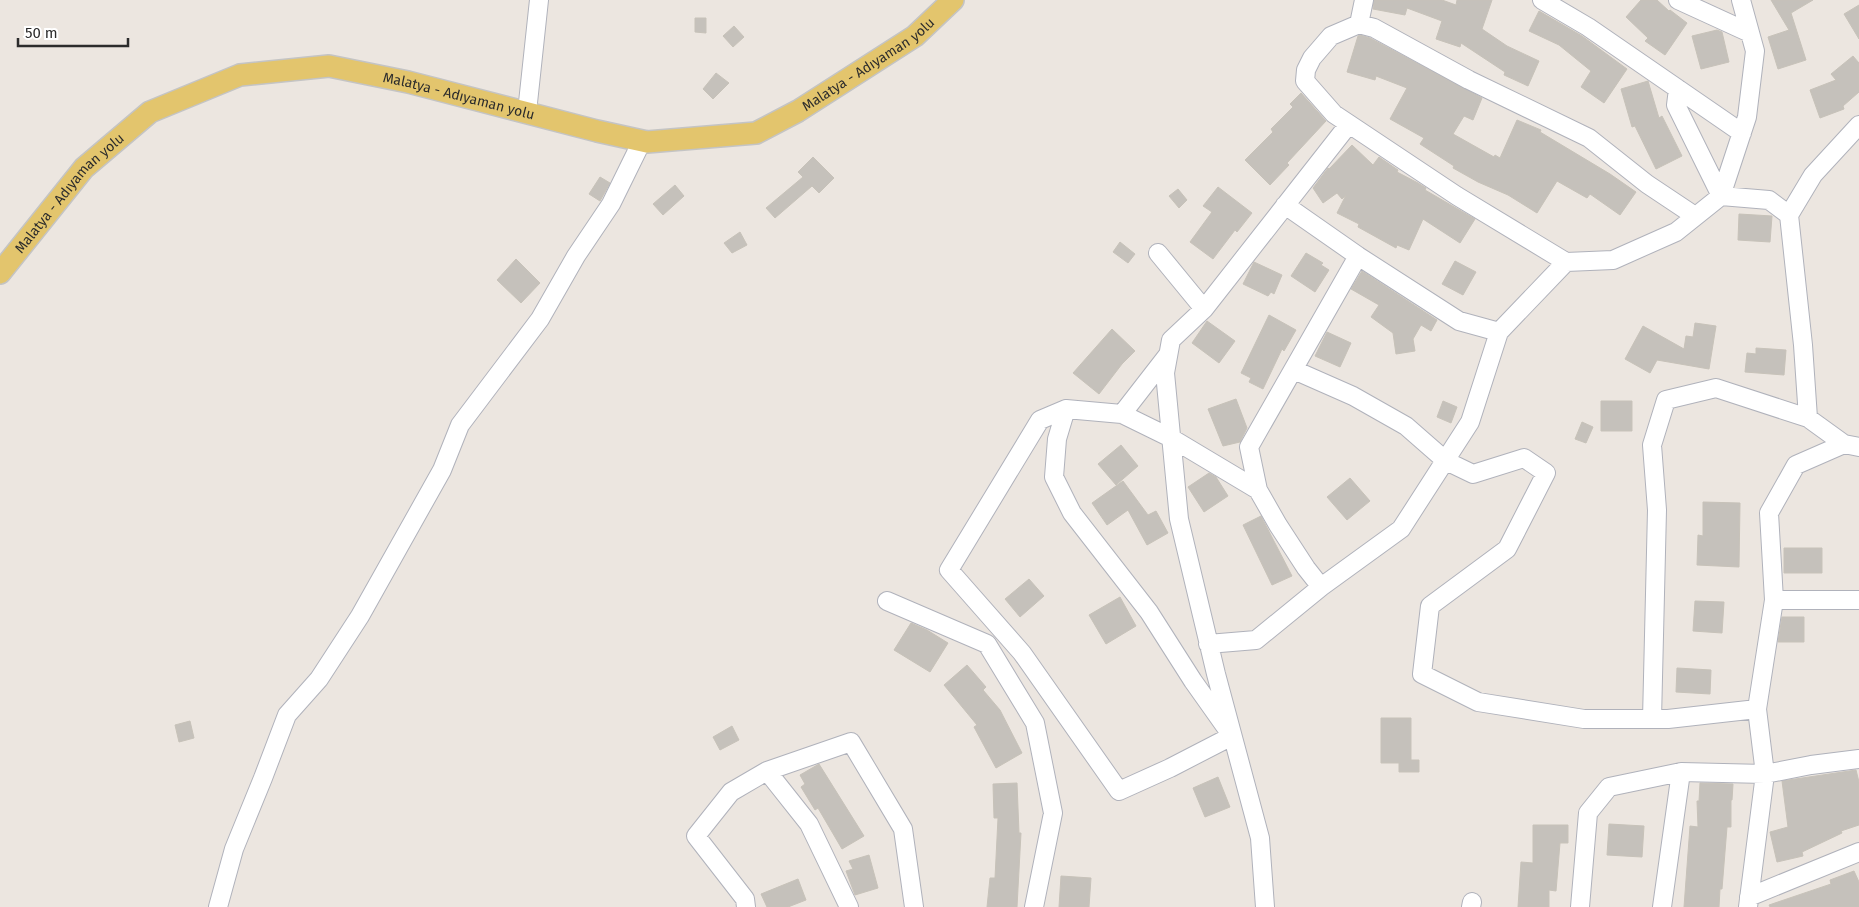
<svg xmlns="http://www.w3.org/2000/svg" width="1859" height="907" viewBox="0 0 1859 907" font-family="'Fira Sans',sans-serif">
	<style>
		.building { fill: #c5c1bb; stroke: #c7c2b9 }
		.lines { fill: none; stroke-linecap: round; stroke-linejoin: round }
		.minor-casing { stroke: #b0b2bb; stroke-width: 20 }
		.major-casing { stroke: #c4c4c4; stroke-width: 24 }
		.minor { stroke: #fff; stroke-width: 18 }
		.major { stroke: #e3c56d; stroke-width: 21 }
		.labels { text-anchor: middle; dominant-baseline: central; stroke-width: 5; stroke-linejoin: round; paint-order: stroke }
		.street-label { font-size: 14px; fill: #2c2c2c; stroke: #fff }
	</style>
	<rect width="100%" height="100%" fill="#ece6e0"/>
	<path class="building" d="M1374,0H1442L1456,5L1457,0H1492L1482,29L1507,46L1539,61L1528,86L1504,75L1505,72L1461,43L1460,47L1436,39L1442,21L1407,8L1405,15L1373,9Z
		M1641,0H1657L1669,11L1670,10L1687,23L1665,55L1645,41L1648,38L1626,17Z
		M1771,0H1813L1791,13L1806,60L1778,69L1768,37L1789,30Z
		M1859,5V39L1844,14Z
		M1539,11L1582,36L1627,69L1604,103L1581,87L1591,71L1559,45L1529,31Z
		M695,18H706V33L695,32Z
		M734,26L744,37L733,47L723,36Z
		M1717,30L1722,32L1729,62L1701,69L1692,36Z
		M1360,35L1370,38L1482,98L1473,120L1464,116L1453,134L1494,157L1495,155L1500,158L1517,120L1541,130L1540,132L1610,174L1636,192L1620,215L1590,194L1587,198L1557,181L1537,213L1508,195L1478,182L1453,168L1454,166L1420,144L1424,138L1390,119L1407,88L1376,76L1375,80L1347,72L1358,36Z
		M1853,56L1859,63V92L1843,106L1844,109L1820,118L1810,90L1836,80L1831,74Z
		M716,73L729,83L713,99L703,89Z
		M1648,81L1659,118L1662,116L1682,156L1656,169L1635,126L1632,127L1621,89Z
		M1301,93L1326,121L1287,163L1289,165L1270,185L1245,160L1273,132L1271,129L1293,107L1290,104Z
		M1352,145L1373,165L1379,157L1398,170L1397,172L1418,183L1426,188L1425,190L1475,219L1460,243L1423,219L1409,250L1397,245L1396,248L1358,227L1359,224L1337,213L1346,195L1342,199L1337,193L1323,203L1313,188L1328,168L1329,169Z
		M813,157L834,178L819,193L812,186L775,218L766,208L803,177L798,172Z
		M600,177L610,183L600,201L589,194Z
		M675,185L684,196L663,215L653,204Z
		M1218,187L1252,213L1237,232L1235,230L1213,259L1190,242L1212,212L1203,206Z
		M1178,189L1187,200L1179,208L1169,196Z
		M1739,214L1772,216L1770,242L1738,240Z
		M740,232L747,245L732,253L724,243Z
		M1120,242L1135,254L1128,263L1113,252Z
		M1306,253L1323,263L1321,265L1329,270L1315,292L1291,276Z
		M516,259L540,283L521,303L497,280Z
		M1455,261L1476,272L1463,295L1442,284Z
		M1254,262L1282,275L1274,294L1271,292L1268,296L1243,284Z
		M1362,271L1437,320L1431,331L1421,325L1413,339L1415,351L1396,354L1393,333L1371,317L1379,305L1351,289Z
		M1269,315L1296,330L1284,351L1282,349L1263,389L1249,382L1251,378L1241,373Z
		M1207,321L1235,341L1219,363L1192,343Z
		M1695,323L1716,326L1709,369L1657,360L1650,373L1625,359L1643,326L1684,349L1686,336L1693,337Z
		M1112,329L1135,351L1122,364L1099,394L1073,373Z
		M1327,332L1351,343L1340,367L1315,356Z
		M1756,348L1786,350L1784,375L1745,372L1747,353L1756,354Z
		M1236,399L1247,428L1240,442L1223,446L1208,409Z
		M1443,401L1457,407L1451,423L1437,417Z
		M1601,401H1632V431H1601Z
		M1582,422L1593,427L1586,443L1575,439Z
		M1121,445L1138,466L1116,485L1098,464Z
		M1209,473L1216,477L1228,496L1204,512L1188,487Z
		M1350,478L1370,501L1347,520L1327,497Z
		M1123,481L1148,515L1156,511L1168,533L1147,545L1128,510L1107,525L1092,503Z
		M1703,502L1740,503L1739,567L1697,565L1698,535L1703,536Z
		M1261,516L1292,576L1272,585L1243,525Z
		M1784,548H1822V573H1784Z
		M1029,579L1044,596L1020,617L1005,599Z
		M1120,597L1136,626L1106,644L1089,615Z
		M1695,601L1724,602L1722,633L1693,631Z
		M1782,617H1804V642H1778Z
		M911,623L927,630L948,643L930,672L894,650Z
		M967,665L986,687L983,690L1000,710L1022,753L996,768L974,727L977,725L944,685Z
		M1677,668L1711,670L1710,694L1676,692Z
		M1381,718H1411V760H1419V772H1399V763H1381Z
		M190,721L194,738L179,742L175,725Z
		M732,726L739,740L720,750L713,737Z
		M819,764L864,836L842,849L818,808L815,810L801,787L805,784L800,775Z
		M1856,770L1859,782V825L1841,831L1842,833L1802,852L1803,856L1777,862L1770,832L1788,827L1782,781Z
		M1218,777L1230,807L1205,817L1193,788Z
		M1017,783L1019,833H1021L1017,907H987L990,878H995L998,818H994L993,784Z
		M1700,783L1733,784L1732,800H1731V827H1727L1722,889H1720L1719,907H1684L1690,826L1698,827L1697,801H1699Z
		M1609,824L1644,826L1642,857L1607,855Z
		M1533,825H1568V843H1560L1556,891L1549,890V907H1518L1521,862L1533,863Z
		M869,855L878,888L855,895L846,871L853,869L849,861Z
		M1854,871L1859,882V907H1770L1769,905L1831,884L1830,880Z
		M1061,876L1091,878L1089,907H1059Z
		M798,879L806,900L788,907H767L761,894Z"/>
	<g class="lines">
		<g class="minor-casing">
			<path id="minor" d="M1542,0L1588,27L1742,133
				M1678,0L1750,33
				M1359,24L1364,0
				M1678,89L1676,105L1721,196
				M527,112L539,0
				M1721,196L1747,117L1755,51L1741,0
				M1789,215L1813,175L1859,125
				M1695,216L1647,184L1589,138L1469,80L1374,28L1359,24L1331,36L1312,58L1306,70L1305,81L1334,114L1457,196L1566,262L1613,260L1676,232L1721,196L1769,200L1789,215L1803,345L1808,418L1844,444L1859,447
				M1158,253L1204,309L1349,124
				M1204,309L1171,340L1165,373L1179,519L1216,674L1260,838L1265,907
				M1499,332L1566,262
				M1294,370L1353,396L1406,426L1446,461L1473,474L1524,458L1546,473L1507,549L1430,606L1422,674L1478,702L1584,719H1668L1757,709
				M1066,409L1057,439L1054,477L1072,513L1149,612L1193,681L1232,736L1170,768L1119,791L1022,653L949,570L1040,420L1066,409L1122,414L1171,438L1258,490
				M1122,414L1167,356
				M1321,587L1306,568L1278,525L1258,490L1249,447L1358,256
				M1774,600H1859
				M887,601L987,644L1035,723L1053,813L1034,907
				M1208,644L1256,640L1321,587L1401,529L1470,422L1499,332L1459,321L1358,256L1285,205
				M1652,719L1657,510L1652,445L1666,400L1716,388L1808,418
				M767,771L851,742L903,829L914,907
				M1749,897L1859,852
				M218,907L234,849L263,778L287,715L319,679L360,616L442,470L460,425L540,319L576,256L611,204L642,141
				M746,907L745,899L696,836L731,792L767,771L809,824L849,907
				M1471,907L1472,902
				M1580,907L1588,813L1609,787L1681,772
				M1662,907L1681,772L1765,774L1757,709L1774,600L1769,513L1796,465L1844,444
				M1748,907L1765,774L1811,765L1859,759"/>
		</g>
		<g class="major-casing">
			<g id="major">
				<path id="s1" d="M0,273L84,168L150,112L240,75L329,66L408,82L597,131L647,142L756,133L798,111L915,36L953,0"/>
			</g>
		</g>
		<use href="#minor" class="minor"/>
		<use href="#major" class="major"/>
	</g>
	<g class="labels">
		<g class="street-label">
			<text stroke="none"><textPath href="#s1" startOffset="976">Malatya - Adıyaman yolu</textPath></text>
			<text stroke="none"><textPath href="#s1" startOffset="541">Malatya - Adıyaman yolu</textPath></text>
			<text stroke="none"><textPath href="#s1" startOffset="106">Malatya - Adıyaman yolu</textPath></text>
		</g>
	</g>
	<path d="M18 38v8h110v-8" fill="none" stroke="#2c2c2c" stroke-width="2.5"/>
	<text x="25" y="38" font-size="15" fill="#2c2c2c" stroke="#ffffff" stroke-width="4" paint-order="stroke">50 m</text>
</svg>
